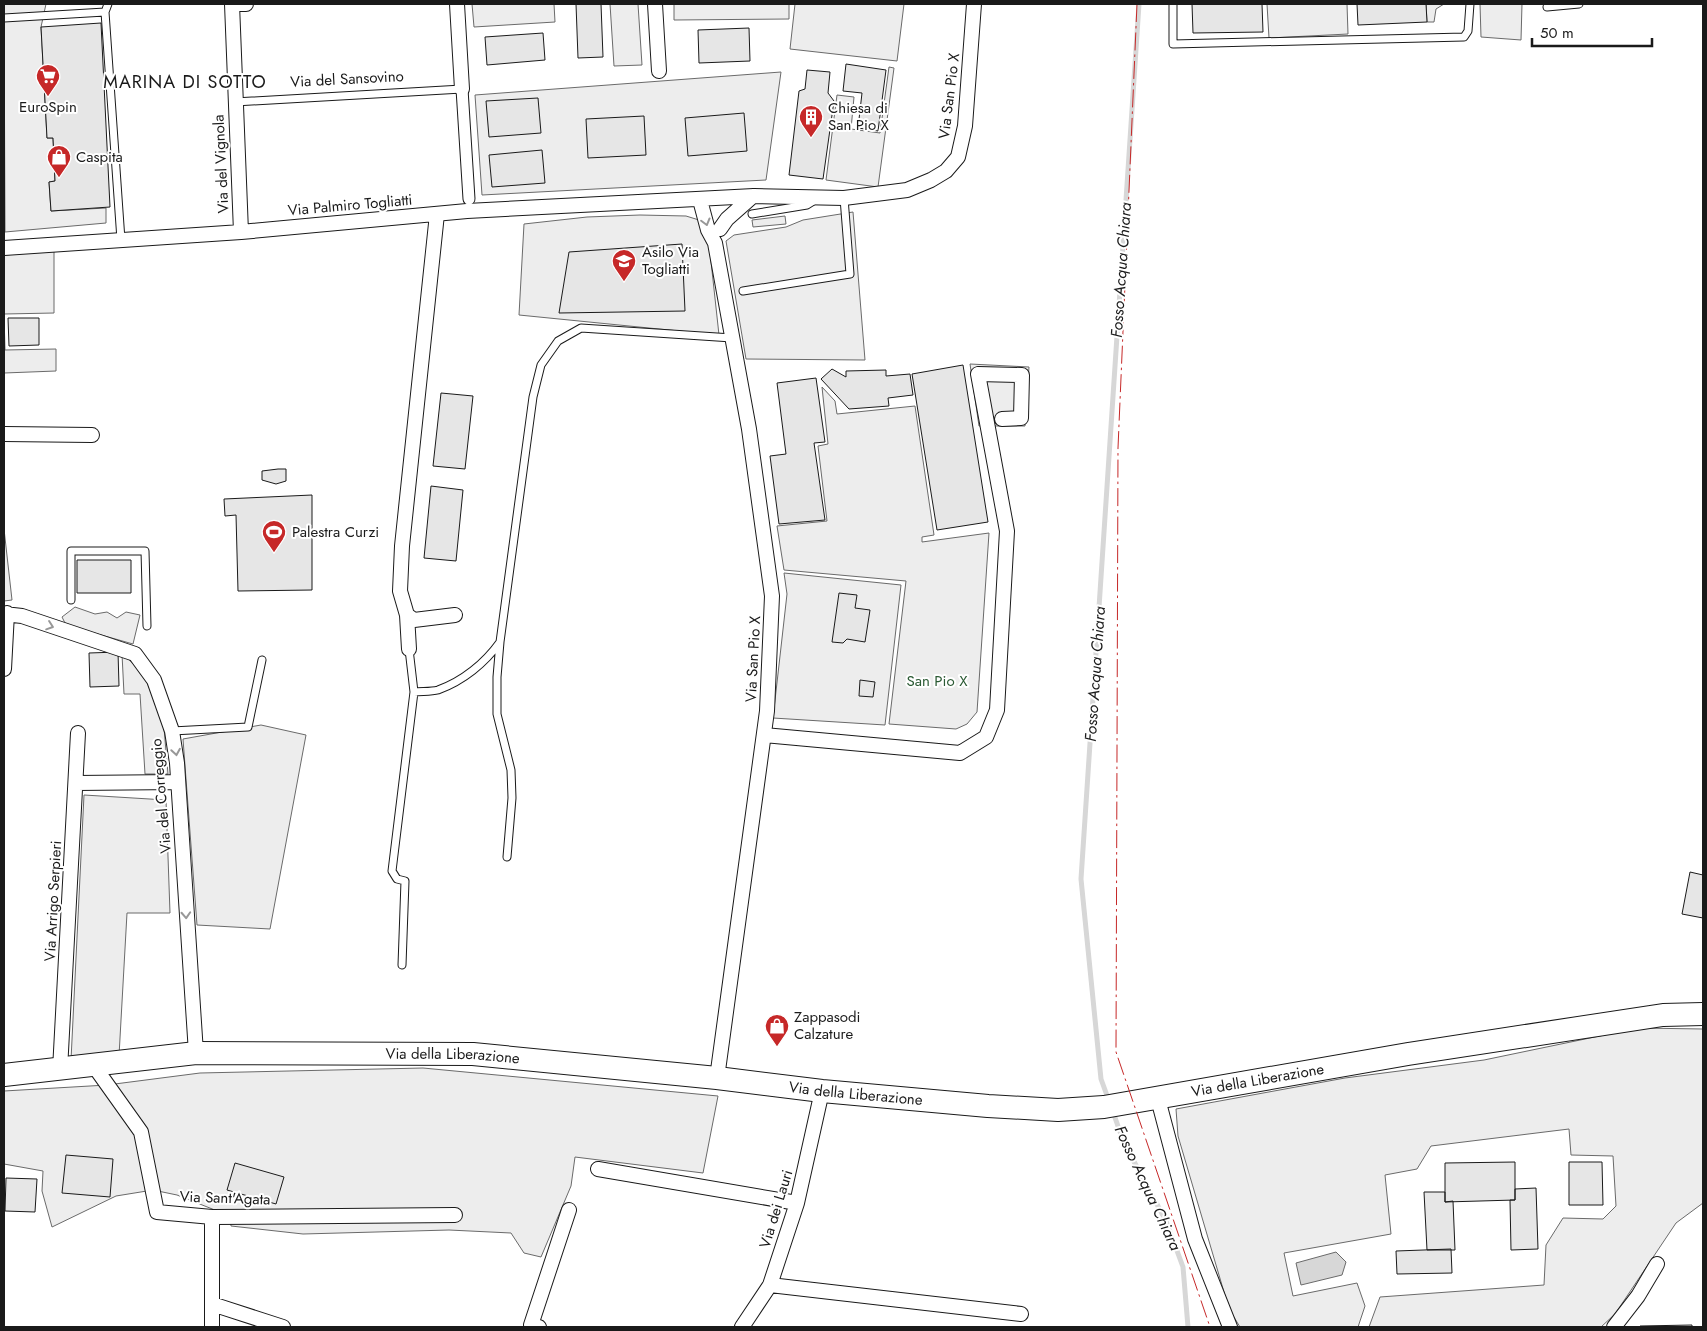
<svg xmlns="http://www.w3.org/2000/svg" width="1707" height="1331" viewBox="0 0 1707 1331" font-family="Jost,sans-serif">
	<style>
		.built { fill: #ededed; stroke: #6a6a6a }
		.water { fill: #d7d7d7; stroke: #6a6a6a }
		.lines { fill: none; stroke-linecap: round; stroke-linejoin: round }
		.stream { stroke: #d7d7d7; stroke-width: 5 }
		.building { fill: #e6e6e6; stroke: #1a1a1a }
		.service-casing { stroke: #1a1a1a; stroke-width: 9 }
		.pedestrian-casing { stroke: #1a1a1a; stroke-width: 13 }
		.minor-casing { stroke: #1a1a1a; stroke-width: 16 }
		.primary-casing { stroke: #1a1a1a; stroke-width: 24 }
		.service { stroke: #fff; stroke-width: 7 }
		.pedestrian { stroke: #fff; stroke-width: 11 }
		.minor { stroke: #fff; stroke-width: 14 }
		.primary { stroke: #fff; stroke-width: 22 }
		.power { stroke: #c62828; stroke-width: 1; stroke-dasharray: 18 4 2.5 4; stroke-linecap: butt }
		.oneway { stroke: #989898 }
		.labels { text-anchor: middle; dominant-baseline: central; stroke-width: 4; stroke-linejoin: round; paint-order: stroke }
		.street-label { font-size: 15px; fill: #1a1a1a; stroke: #fff }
		.poi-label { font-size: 15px; fill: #1a1a1a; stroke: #fff; text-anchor: start }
		.park-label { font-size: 15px; fill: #2b5a34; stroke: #fff }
		.water-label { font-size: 16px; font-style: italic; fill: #1a1a1a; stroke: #fff }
		.quarter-label { font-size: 18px; letter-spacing: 1px; fill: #1a1a1a; stroke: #fff }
	</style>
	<rect width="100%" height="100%" fill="#fff"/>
	<path class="built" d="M4,4H46L41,27L47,138H53L55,181L49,182L51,211L106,208V223L5,232Z
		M472,4H554L555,22L474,27Z
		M610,4H638L642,65L614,66Z
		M674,4H789V19L674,20Z
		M795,4H904L897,61L790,49Z
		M1267,4H1347L1348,34L1269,38Z
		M1426,4H1444L1436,9L1434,22H1427Z
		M1480,4H1522L1521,40L1481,37Z
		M889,67L894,68L878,187L826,180L837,95L854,97L851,129L880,133Z
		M781,72L766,180L482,195L475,95Z
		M853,212L865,360L746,359L726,241L734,235L786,227L803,220Z
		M640,215L686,216L699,220L709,243L719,335L519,315L524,224L587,217Z
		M785,216L786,224L753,227L752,220Z
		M54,251V313L4,314L5,350L56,349V371L4,373V255Z
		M970,364L1029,367L1025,426H979Z
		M822,387L835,401L837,414L915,406L934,535L922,537V542L989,533L977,712L967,724L956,729L889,724L906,581L784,570L777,526L827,521L818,446L828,444Z
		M4,529L12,600L4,601Z
		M784,573L901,585L885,725L773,718L787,594Z
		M75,607L95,614L107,612L117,618L126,612L140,615L133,644L66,625L62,617Z
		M122,654L141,670L152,693L164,728L168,774H145L140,694H124Z
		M261,725L306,735L270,929L197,925L183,739Z
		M84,795L166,800L170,913H127L119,1056L71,1060Z
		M1638,1028L1703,1029V1203L1676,1223L1615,1314L1601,1327H1369L1380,1297L1544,1285L1546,1245L1563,1218L1603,1219L1616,1206L1613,1156L1571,1155L1569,1129L1431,1146L1417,1169L1385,1175L1391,1234L1284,1253L1293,1296L1357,1283L1365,1306L1358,1327H1240L1229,1309L1178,1136L1176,1109L1345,1078L1484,1060Z
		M423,1068L718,1096L703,1173L575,1157L571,1186L541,1257L524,1253L511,1233L449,1230L303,1234L231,1226L230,1216L177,1195L153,1190L116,1196L52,1227L42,1191L43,1171L4,1164V1091L107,1085L200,1073Z"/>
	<path class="water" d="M1336,1252L1346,1262L1342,1275L1301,1285L1296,1263Z"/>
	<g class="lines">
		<path class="stream" d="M1109,1101L1101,1079L1081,879L1139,4
			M1113,1112L1124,1143L1166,1221L1183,1267L1188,1327"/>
	</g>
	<path class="building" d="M576,4H601L603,57L578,58Z
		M1192,4H1262L1263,32L1193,33Z
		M1357,4H1426L1427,22L1358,25Z
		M101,23L110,207L51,211L49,182L55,181L53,138H47L41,27Z
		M749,28L750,61L699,63L698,30Z
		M543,33L545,60L487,65L485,37Z
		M846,64L886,70L878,131L858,128L862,93L843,91Z
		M807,70L830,72L828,93L834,101L823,179L789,175L799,91L805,89Z
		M538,98L541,133L489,137L486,101Z
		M744,113L747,151L688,156L685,118Z
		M644,116L646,155L588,158L586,119Z
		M542,150L545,183L492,187L489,155Z
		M682,244L685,311L559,313L569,252Z
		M8,318H39V345L9,346Z
		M963,365L988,522L937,530L912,374Z
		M832,369L846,377V371L886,370V376L910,374L913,395L888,398L889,406L849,409L821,379Z
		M816,378L825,442L814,443L825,520L779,524L770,456L786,454L777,383Z
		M441,393L473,396L465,469L433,466Z
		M278,469H286V481L276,484L262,480V471Z
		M431,486L463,490L456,561L424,558Z
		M312,495V590L238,591L236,515L225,516L224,499Z
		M77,560H131V593H77Z
		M839,593L857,595L855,608L870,610L865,642L847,639L843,643L832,642Z
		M118,652L119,686L90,687L89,653Z
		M860,680L875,682L873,697L859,696Z
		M1690,872L1703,875V918L1682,914Z
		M66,1155L113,1159L110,1197L62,1193Z
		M1515,1162V1200L1445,1202V1163Z
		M1569,1162H1602L1603,1205H1569Z
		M235,1163L284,1177L276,1204L227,1190Z
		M6,1178L37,1179L35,1212L5,1211Z
		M1536,1188L1538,1249L1511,1250L1510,1200H1515V1189Z
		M1424,1192H1445V1202L1453,1201L1455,1250H1427Z
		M1451,1249L1452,1273L1397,1274L1396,1251Z
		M1692,1325V1327H1640V1326Z"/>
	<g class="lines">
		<g class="service-casing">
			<path id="service" d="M1173,4V44L1464,37L1468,31L1470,4
				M1547,7L1579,4
				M105,12L108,4
				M4,18L105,12L121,240
				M235,102L462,89
				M752,214L807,205L815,200
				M743,291L850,274L844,198
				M71,600V551H145L147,626
				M500,642L497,677V714L511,770L512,798L507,857
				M414,692C421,691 431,692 438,690C463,681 485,663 500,642L533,397L541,365L558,341L581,328L732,338
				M172,731L248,727L262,660
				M402,965L405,881L397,879L392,871L414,692L409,649"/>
		</g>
		<g class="pedestrian-casing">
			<path id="pedestrian" d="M462,89L469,199"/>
		</g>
		<g class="minor-casing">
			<path id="minor" d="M232,4L241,232
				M232,4H246
				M457,4L462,89
				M655,4L659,71
				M700,200L708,230L715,243L749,429L772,596L767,711L717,1078
				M437,214L402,546L400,591L407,615L414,620L455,615
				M720,229L727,219L753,196
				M4,248L241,232L467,211L754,196L844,198L907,190L931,180L946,171L958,157L965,126L974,4
				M4,434L92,435
				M4,614L22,616L135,654L154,680L172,731L177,763L196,1053
				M407,615L409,649
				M4,669L7,613
				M764,735L960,753L986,737L997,710L1007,531L978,374L1022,375L1021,418L1002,419
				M76,783L178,782
				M94,1066L141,1132L157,1212L212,1217L455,1215
				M60,1070L78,733
				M1158,1099L1195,1239L1230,1327
				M598,1169L797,1203
				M770,1285L1021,1314
				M212,1304L283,1327
				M212,1327V1217
				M539,1327L531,1325L569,1210
				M742,1327L770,1285L797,1203L822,1091
				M1614,1327L1638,1296L1657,1264"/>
		</g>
		<g class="primary-casing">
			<g id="primary">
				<path id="s1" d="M4,1075L196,1053L473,1054L717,1078L822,1091L988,1106L1058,1110L1104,1107L1408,1054L1663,1015L1703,1014"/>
			</g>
		</g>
		<use href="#service" class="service"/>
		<use href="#pedestrian" class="pedestrian"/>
		<use href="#minor" class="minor"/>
		<use href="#primary" class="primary"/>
		<path class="power" d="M1137,4L1118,448L1116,1052L1210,1327"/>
	</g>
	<defs><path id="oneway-chevron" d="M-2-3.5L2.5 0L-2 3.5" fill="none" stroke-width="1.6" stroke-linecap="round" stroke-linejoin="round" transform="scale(1.25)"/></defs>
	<g class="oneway">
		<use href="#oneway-chevron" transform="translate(706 222) rotate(75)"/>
		<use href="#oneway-chevron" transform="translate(50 626) rotate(19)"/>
		<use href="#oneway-chevron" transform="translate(176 752) rotate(81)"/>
		<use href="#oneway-chevron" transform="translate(186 915) rotate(87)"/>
	</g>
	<defs>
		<g id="supermarket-pin" transform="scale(1.25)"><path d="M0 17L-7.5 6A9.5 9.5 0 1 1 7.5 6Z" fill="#c62828" stroke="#fff"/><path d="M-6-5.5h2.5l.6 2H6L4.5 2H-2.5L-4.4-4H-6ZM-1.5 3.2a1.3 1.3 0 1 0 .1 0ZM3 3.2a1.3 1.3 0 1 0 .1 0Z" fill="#fff"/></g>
		<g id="building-pin" transform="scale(1.25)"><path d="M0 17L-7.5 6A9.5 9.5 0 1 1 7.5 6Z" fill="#c62828" stroke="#fff"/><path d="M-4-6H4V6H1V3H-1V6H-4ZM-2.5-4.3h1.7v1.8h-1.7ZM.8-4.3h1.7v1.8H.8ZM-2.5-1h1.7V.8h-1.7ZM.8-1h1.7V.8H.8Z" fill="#fff"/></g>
		<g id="shop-pin" transform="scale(1.25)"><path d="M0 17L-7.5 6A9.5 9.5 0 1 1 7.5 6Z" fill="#c62828" stroke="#fff"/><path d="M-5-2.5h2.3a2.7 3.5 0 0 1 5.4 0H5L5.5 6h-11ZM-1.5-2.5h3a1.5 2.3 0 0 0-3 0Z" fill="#fff"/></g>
		<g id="school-pin" transform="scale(1.25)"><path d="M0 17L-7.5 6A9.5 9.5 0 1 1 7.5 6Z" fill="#c62828" stroke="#fff"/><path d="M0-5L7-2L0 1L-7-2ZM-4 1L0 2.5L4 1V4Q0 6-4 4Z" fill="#fff"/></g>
		<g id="stadium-pin" transform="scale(1.25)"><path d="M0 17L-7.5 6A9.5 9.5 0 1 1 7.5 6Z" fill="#c62828" stroke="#fff"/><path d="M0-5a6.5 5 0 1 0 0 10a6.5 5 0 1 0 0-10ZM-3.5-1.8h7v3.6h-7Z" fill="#fff"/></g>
	</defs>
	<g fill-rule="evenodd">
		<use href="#supermarket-pin" x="48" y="76"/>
		<use href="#building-pin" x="811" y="117"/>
		<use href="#shop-pin" x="59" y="157"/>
		<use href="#school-pin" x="624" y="261"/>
		<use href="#stadium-pin" x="274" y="532"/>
		<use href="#shop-pin" x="777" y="1026"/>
	</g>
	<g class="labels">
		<g class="street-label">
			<text transform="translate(347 79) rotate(-3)">Via del Sansovino</text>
			<text transform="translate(949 96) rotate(-83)">Via San Pio X</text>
			<text transform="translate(221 164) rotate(-93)">Via del Vignola</text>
			<text transform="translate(350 205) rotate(-5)">Via Palmiro Togliatti</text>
			<text transform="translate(753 659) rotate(-87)">Via San Pio X</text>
			<text transform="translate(161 796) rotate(-95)">Via del Correggio</text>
			<text transform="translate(53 901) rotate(-87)">Via Arrigo Serpieri</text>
			<text stroke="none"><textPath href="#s1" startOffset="450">Via della Liberazione</textPath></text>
			<text stroke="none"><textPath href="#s1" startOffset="1260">Via della Liberazione</textPath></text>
			<text stroke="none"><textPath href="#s1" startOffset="855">Via della Liberazione</textPath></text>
			<text transform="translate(225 1198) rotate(2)">Via Sant'Agata</text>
			<text transform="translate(776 1209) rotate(-73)">Via dei Lauri</text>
		</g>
		<g class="poi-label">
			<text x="48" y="107" text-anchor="middle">EuroSpin</text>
			<text x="828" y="108">Chiesa di<tspan x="828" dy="17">San Pio X</tspan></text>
			<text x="76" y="157">Caspita</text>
			<text x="642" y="252">Asilo Via<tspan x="642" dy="17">Togliatti</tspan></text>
			<text x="292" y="532">Palestra Curzi</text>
			<text x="794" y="1017">Zappasodi<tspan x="794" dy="17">Calzature</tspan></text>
		</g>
		<g class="park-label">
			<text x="937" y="681">San Pio X</text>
		</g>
		<g class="water-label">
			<text transform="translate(1121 270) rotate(-86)">Fosso Acqua Chiara</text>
			<text transform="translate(1095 674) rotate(-86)">Fosso Acqua Chiara</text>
			<text transform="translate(1148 1188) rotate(65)">Fosso Acqua Chiara</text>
		</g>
		<g class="quarter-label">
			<text x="185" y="82">MARINA DI SOTTO</text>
		</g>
	</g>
	<rect width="1707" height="1331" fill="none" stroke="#1a1a1a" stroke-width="10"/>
	<path d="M1532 38v8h120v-8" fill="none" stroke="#1a1a1a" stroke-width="2.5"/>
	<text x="1540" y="38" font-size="15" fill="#1a1a1a" stroke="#ffffff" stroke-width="4" paint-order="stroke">50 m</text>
</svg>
